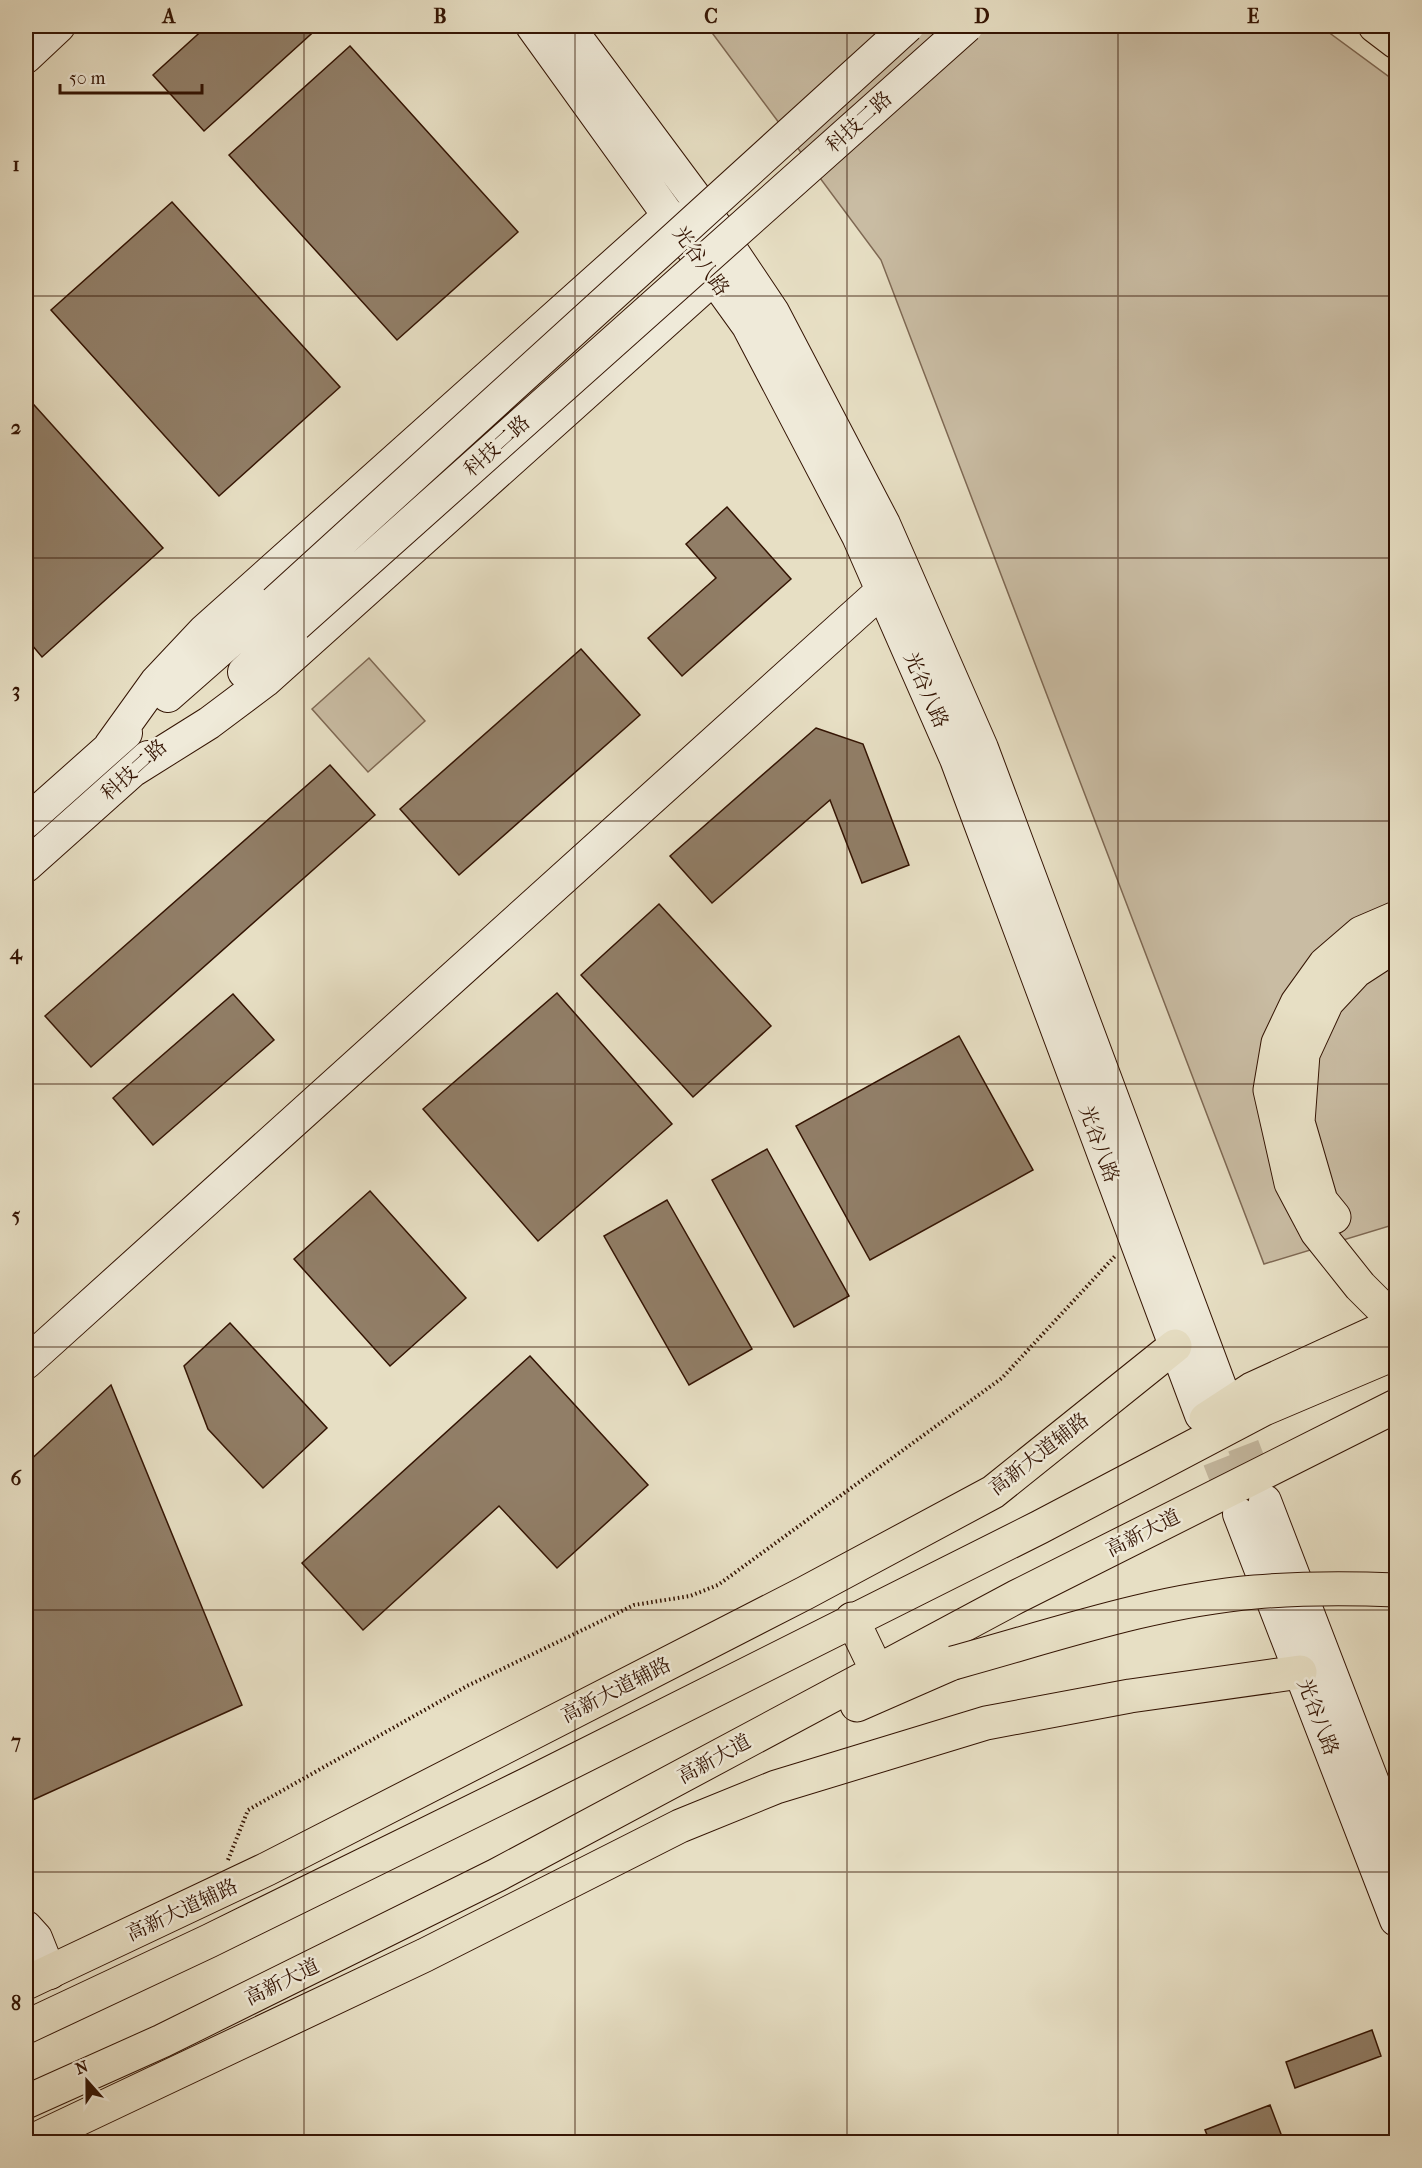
<svg xmlns="http://www.w3.org/2000/svg" width="1422" height="2168" viewBox="0 0 1422 2168" font-family="'IM FELL French Canon','Noto Serif SC',serif">
	<style>
		.green { fill: #c9bca3; stroke: #7e6853; stroke-width: 1.5 }
		.building { fill: #917e67; stroke: #341403; stroke-width: 1.5 }
		.lines { fill: none; stroke-linecap: round; stroke-linejoin: round }
		.secondary-tunnel { stroke: #c3b69d; stroke-width: 32; stroke-dasharray: 32 16; stroke-linecap: butt }
		.secondary-casing { stroke: #341403; stroke-width: 34 }
		.primary-casing { stroke: #341403; stroke-width: 35 }
		.highway-casing { stroke: #341403; stroke-width: 35 }
		.path { stroke: #341403; stroke-width: 4; stroke-dasharray: 1.5 3; stroke-linecap: butt }
		.secondary { stroke: #efead9; stroke-width: 32 }
		.primary { stroke: #e7dfc4; stroke-width: 33 }
		.highway { stroke: #e7dfc4; stroke-width: 33 }
		.secondary-bridge-casing { stroke: #341403; stroke-width: 34; stroke-linecap: butt }
		.highway-bridge-casing { stroke: #341403; stroke-width: 35; stroke-linecap: butt }
		.secondary-bridge { stroke: #efead9; stroke-width: 32 }
		.highway-bridge { stroke: #e7dfc4; stroke-width: 33 }
		.grid { fill: none; stroke: #341403; stroke-width: 1.5; stroke-opacity: 0.55 }
		.labels { text-anchor: middle; dominant-baseline: central; stroke-width: 5; stroke-linejoin: round; paint-order: stroke }
		.street-label { font-size: 20px; fill: #341403; stroke: #efead9 }
		.neatline { fill: none; stroke: #341403; stroke-width: 2 }
		.grid-label { font-size: 20px; text-anchor: middle; font-weight: bold; fill: #341403 }
	</style>
	<rect width="100%" height="100%" fill="#e7dfc4"/>
	<filter id="stains"><feTurbulence type="fractalNoise" baseFrequency=".00333" numOctaves="4"/><feColorMatrix values="0 0 0 0 .2 0 0 0 0 .09 0 0 0 0 .02 0 0 0 .5 -.17"/></filter>
	<radialGradient id="worn" r=".72"><stop offset=".6" stop-color="#630" stop-opacity="0"/><stop offset="1" stop-color="#630" stop-opacity=".3"/></radialGradient>
	<path class="green" d="M707,26H1320L1396,82V1224L1264,1264L881,260Z
		M369,658L425,721L368,772L312,709Z"/>
	<path class="building" d="M207,26H320L204,131L153,75Z
		M350,46L518,232L397,340L229,155Z
		M172,202L340,387L219,496L51,310Z
		M26,396L163,548L42,657L26,638Z
		M727,507L791,579L682,676L648,638L716,578L686,544Z
		M581,649L640,715L459,875L400,809Z
		M816,728L863,744L909,865L862,883L830,800L712,903L670,856Z
		M330,765L375,815L91,1067L45,1016Z
		M659,904L771,1026L693,1097L581,975Z
		M557,993L672,1124L538,1241L423,1109Z
		M233,994L274,1040L153,1145L113,1098Z
		M959,1036L1033,1170L870,1260L796,1126Z
		M767,1149L849,1296L794,1327L712,1180Z
		M370,1191L466,1298L390,1366L294,1259Z
		M667,1200L752,1349L689,1385L604,1236Z
		M230,1323L327,1428L263,1488L208,1429L184,1366Z
		M530,1356L648,1485L557,1568L499,1506L363,1630L302,1563Z
		M111,1385L242,1705L26,1803V1464Z
		M1372,2030L1381,2056L1295,2088L1286,2062Z
		M1270,2105L1284,2142H1210L1205,2130Z"/>
	<g class="lines">
		<path class="secondary-tunnel" d="M1226,1401L1264,1500
			M1201,1415L1239,1512"/>
		<g class="secondary-casing">
			<path id="secondary" d="M532,26L748,326L858,536L956,759L1201,1415
				M568,26L704,209L773,312L884,524L982,748L1223,1394
				M26,57L59,26
				M244,672L296,625
				M168,696L275,602
				M110,746L156,682L204,631L669,215
				M134,770L209,723L265,681L714,278
				M26,822L126,733
				M26,866L148,757
				M26,1363L896,578
				M1265,1501L1396,1842
				M1239,1514L1396,1920
				M26,1927L36,1938L50,1973"/>
		</g>
		<g class="primary-casing">
			<path id="primary" d="M26,1983L267,1869L805,1593L993,1492L1175,1346
				M30,2142L425,1955L680,1826L776,1787L986,1723L1130,1696L1300,1672"/>
		</g>
		<g class="highway-casing">
			<path id="highway" d="M1375,26L1396,42
				M1396,918L1361,933L1325,964L1297,1003L1278,1043L1270,1090L1291,1183L1317,1232L1360,1286L1396,1322
				M1334,1217L1321,1201L1298,1122L1303,1054L1327,1002L1356,971L1396,945
				M1206,1419L1252,1389L1396,1323
				M852,1619L877,1671
				M857,1705L953,1663
				M26,2027L209,1941L528,1784L1040,1527L1264,1409L1396,1353
				M26,2102L162,2041L497,1875L1016,1597L1396,1406"/>
		</g>
		<path class="path" d="M228,1860L248,1810L467,1686L634,1605L690,1596L718,1585L1002,1378L1116,1255"/>
		<use href="#secondary" class="secondary"/>
		<use href="#primary" class="primary"/>
		<use href="#highway" class="highway"/>
		<g class="secondary-bridge-casing">
			<path id="secondary-bridge" d="M275,602L908,26
				M296,625L967,26"/>
		</g>
		<g class="highway-bridge-casing">
			<path id="highway-bridge" d="M953,1663C1052,1636 1152,1601 1255,1592C1302,1588 1350,1588 1396,1590"/>
		</g>
		<use href="#secondary-bridge" class="secondary-bridge"/>
		<use href="#highway-bridge" class="highway-bridge"/>
	</g>
	<path class="grid" d="M304,26V2142M575,26V2142M847,26V2142M1118,26V2142M26,296H1396M26,558H1396M26,821H1396M26,1084H1396M26,1347H1396M26,1610H1396M26,1872H1396"/>
	<g class="labels">
		<g class="street-label">
			<text transform="translate(859 122) rotate(-42)">科技二路</text>
			<text transform="translate(701 261) rotate(54)">光谷八路</text>
			<text transform="translate(497 446) rotate(-42)">科技二路</text>
			<text transform="translate(926 690) rotate(66)">光谷八路</text>
			<text transform="translate(134 770) rotate(-42)">科技二路</text>
			<text transform="translate(1099 1144) rotate(70)">光谷八路</text>
			<text transform="translate(1039 1454) rotate(-38)">高新大道辅路</text>
			<text transform="translate(1143 1533) rotate(-27)">高新大道</text>
			<text transform="translate(616 1690) rotate(-27)">高新大道辅路</text>
			<text transform="translate(1318 1717) rotate(69)">光谷八路</text>
			<text transform="translate(714 1759) rotate(-29)">高新大道</text>
			<text transform="translate(182 1910) rotate(-25)">高新大道辅路</text>
			<text transform="translate(282 1982) rotate(-26)">高新大道</text>
		</g>
	</g>
	<rect width="1422" height="2168" fill="none" stroke="#e7dfc4" stroke-width="66"/>
	<g transform="translate(87 2081) rotate(339)" stroke="#efead9" stroke-width="4.5" paint-order="stroke">
	<path d="M0-4.5L10 22L0 15L-10 22Z" fill="#341403"/>
	<text y="-9" font-size="16" font-weight="bold" text-anchor="middle" fill="#341403">N</text>
	</g>
	<path d="M60 84v9h142v-9" fill="none" stroke="#341403" stroke-width="3"/>
	<text x="69" y="84" font-size="18" fill="#341403" stroke="#efead9" stroke-width="4.5" paint-order="stroke">50 m</text>
	<rect x="33" y="33" width="1356" height="2102" class="neatline"/>
	<g class="grid-label">
		<text x="169" y="23">A</text>
		<text x="440" y="23">B</text>
		<text x="711" y="23">C</text>
		<text x="982" y="23">D</text>
		<text x="1253" y="23">E</text>
		<text x="16" y="171">1</text>
		<text x="16" y="434">2</text>
		<text x="16" y="697">3</text>
		<text x="16" y="959">4</text>
		<text x="16" y="1222">5</text>
		<text x="16" y="1485">6</text>
		<text x="16" y="1748">7</text>
		<text x="16" y="2010">8</text>
	</g>
	<rect width="100%" height="100%" filter="url(#stains)"/>
	<rect width="100%" height="100%" fill="url(#worn)"/>
</svg>
